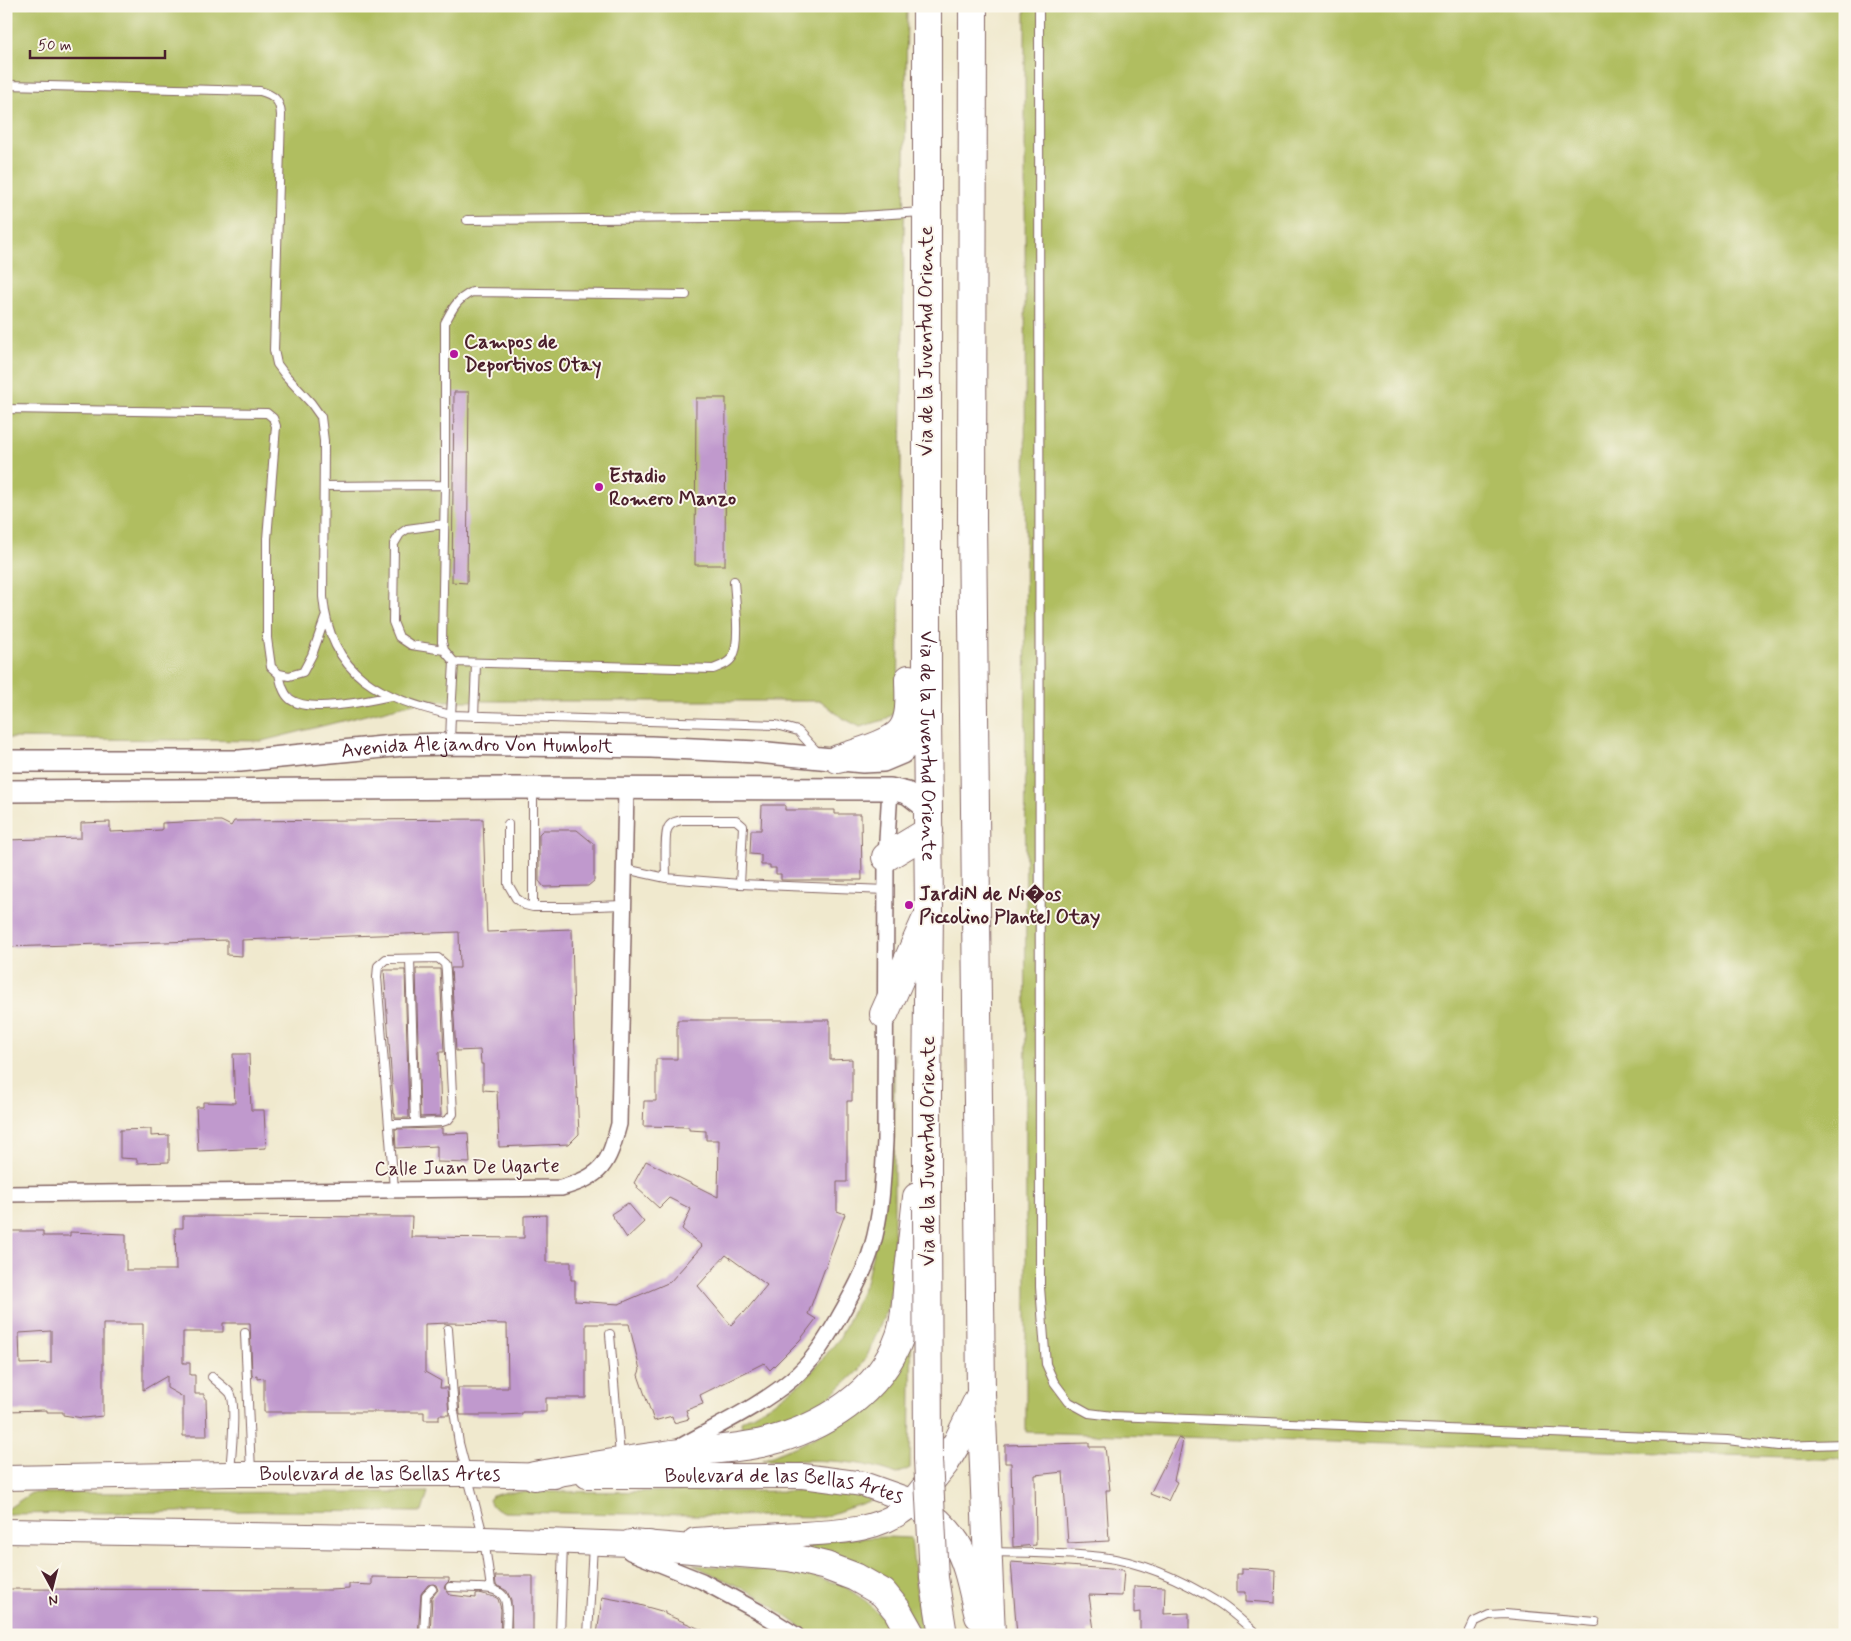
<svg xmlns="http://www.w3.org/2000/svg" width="1851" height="1641" viewBox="0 0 1851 1641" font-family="Mynerve,sans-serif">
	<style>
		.green { fill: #b0be60; stroke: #7d6e46 }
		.building { fill: #c099cd; fill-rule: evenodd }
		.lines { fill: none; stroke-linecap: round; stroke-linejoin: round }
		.lane-casing { stroke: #846664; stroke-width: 10 }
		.street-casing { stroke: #846664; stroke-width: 18 }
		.secondary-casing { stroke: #846664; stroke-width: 24 }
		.primary-casing { stroke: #846664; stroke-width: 26 }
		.highway-casing { stroke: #846664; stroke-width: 30 }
		.lane { stroke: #fff; stroke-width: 8 }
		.street { stroke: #fff; stroke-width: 15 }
		.secondary { stroke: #fff; stroke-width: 21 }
		.primary { stroke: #fff; stroke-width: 24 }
		.highway { stroke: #fff; stroke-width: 28 }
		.highway-bridge-casing { stroke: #846664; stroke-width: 30; stroke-linecap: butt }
		.highway-bridge { stroke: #fff; stroke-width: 28 }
		.poi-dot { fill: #b5179e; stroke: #fbf7ec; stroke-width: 2 }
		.labels { text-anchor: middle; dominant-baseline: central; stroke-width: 4; stroke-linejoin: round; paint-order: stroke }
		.street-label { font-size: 20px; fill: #4a1f2b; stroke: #fbf7ec }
		.poi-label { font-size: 20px; font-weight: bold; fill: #4a1f2b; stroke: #fbf7ec; text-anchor: start }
	</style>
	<rect width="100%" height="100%" fill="#fbf7ec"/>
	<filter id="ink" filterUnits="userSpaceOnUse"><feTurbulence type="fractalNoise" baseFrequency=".02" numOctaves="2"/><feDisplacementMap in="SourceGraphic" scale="10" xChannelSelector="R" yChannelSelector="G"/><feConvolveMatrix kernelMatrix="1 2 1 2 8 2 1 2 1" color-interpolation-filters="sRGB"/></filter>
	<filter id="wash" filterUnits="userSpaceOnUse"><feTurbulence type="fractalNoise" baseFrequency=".0096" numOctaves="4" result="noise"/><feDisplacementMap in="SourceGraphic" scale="20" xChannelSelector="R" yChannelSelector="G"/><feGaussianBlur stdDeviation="1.12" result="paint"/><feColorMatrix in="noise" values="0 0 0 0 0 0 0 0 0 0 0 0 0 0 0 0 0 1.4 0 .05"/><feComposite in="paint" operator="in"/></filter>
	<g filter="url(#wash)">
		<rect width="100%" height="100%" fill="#f0e9ce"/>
		<path class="green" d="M6,6H907L898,711L884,720L860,727L841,717L821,701H422L262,741L6,738Z
			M1025,6H1845V1459L1026,1432Z
			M894,1053V1267L888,1307L868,1354L858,1371L843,1385L816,1409L773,1427L742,1433L741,1421L770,1405L805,1380L839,1339L866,1282L886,1196Z
			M912,1309L910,1468L897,1474C855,1457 806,1461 762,1460L802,1444L838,1424Z
			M824,1491L854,1493L872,1500L823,1517L503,1512L492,1506L489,1500L492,1496L506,1492Z
			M428,1492L422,1512L257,1511L6,1514V1510L31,1493Z
			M886,1537L911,1538L918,1606L922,1635L907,1612L746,1542Z
			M693,1565L804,1573L844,1586L867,1602L886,1621L893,1635H812L757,1595Z"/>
		<g id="blocks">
			<path class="building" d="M454,392H469L467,583L452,582Z
				M696,398H726L725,565H695Z
				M762,805H785V810H835V814H861L862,880H781V874H776V868H770V865H761V855L750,854L751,830H761Z
				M483,819L487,932L572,929L574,1030L579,1134L569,1144L499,1147L497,1091L483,1090V1064H481L480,1050L456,1051L451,968H460L459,932L242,940V956L227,955V940L6,947V840L81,838V823L110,822V832L162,830V823L203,821H221L231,826L234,821Z
				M543,830H577L594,844V881L588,886L544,887L539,881V834Z
				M416,969H440L444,1052H439L441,1116L420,1117Z
				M384,970H405L409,1118H395V1114H394Z
				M677,1020H830V1060L852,1059V1101H847V1182H837V1211L845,1214L808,1314L816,1319L800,1340L770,1370L764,1363L700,1395L703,1404L686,1410L689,1419L674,1423L672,1416L654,1421L638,1375L640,1370L629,1324H586V1398H546V1412H522V1414L503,1415H460L458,1388H508L507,1324L448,1323L425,1324V1372L441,1381L440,1388H447L449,1415H439V1420H424V1412H264V1378L257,1379V1375L252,1376L250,1323H223V1332H183V1363H190V1375H195V1394H204V1398H206L207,1436H183V1397L167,1388V1376L143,1390V1324H103V1416L83,1418L63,1415V1412H47V1410L6,1411V1231H43V1236H70V1232L126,1234V1270H176L175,1228H183V1216L412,1217L411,1237L524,1238V1216L546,1215V1262H571V1280H575V1301L619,1304L670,1282L702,1246L682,1229L691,1209L669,1198L659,1208L637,1188L638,1186L634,1183L646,1161L718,1197L719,1140H706V1131L689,1130V1127L643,1126L644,1101H656V1059H677ZM726,1255L767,1285L744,1313L743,1312L731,1325L698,1286ZM51,1331V1363L20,1364L19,1333Z
				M233,1054H249L251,1110H264L266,1148L198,1151L196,1107H203V1102L235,1103Z
				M442,1128V1134L468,1133L470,1163L437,1162V1146L396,1148L395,1129Z
				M151,1129V1136L169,1135V1162L137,1163V1159L120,1158V1130Z
				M628,1203L644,1222L627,1238L611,1214Z
				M1178,1438L1183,1440L1174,1480L1177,1482L1168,1501L1150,1494Z
				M1089,1443V1447H1105L1110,1490H1106L1109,1541L1068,1543L1063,1472L1035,1475L1036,1545L1013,1547L1011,1463H1005V1445Z
				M1011,1562L1124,1570L1122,1596L1089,1595L1094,1630L1088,1631L1089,1635H1017Z
				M1242,1568L1276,1570L1275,1603L1246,1601V1592H1237V1574H1242Z
				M495,1576H533V1635H512L511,1600L507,1591L496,1585Z
				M372,1577L449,1578V1581L446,1584L444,1587L450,1595L476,1598V1594L478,1593L495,1597L498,1599L501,1609L500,1635H430L432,1597L438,1590L436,1585L433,1584L428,1585L421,1594L418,1635H6L8,1589L331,1590L349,1589V1584L372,1585Z
				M1134,1586L1165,1587L1164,1614L1189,1613V1635H1140V1612L1134,1613Z
				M602,1597L629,1602L665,1612V1614L714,1635H597Z"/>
		</g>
	</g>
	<g filter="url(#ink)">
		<use href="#blocks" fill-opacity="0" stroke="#846664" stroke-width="1"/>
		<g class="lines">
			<g class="lane-casing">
				<path id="lane" d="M1039,6L1040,1287L1046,1364L1054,1382L1069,1402L1089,1413L1113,1416L1727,1440L1778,1446L1845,1444
					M6,85L260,91C274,95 280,100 281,115L274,350L277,364L286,376L311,403L321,417L324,441L323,597C330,677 382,698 451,715L450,742
					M467,220L845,217L922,212
					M6,409L267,413L273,418L276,426L267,539V638L271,667L279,674L289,676L303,672L312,655L325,618
					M445,485L442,642L444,650L454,662L713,669C720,666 729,664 733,656C741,641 735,599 734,581
					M324,486L445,485V323C452,309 457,299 472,292L686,295
					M444,524L407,529L400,534L394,544L393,622L399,637L411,645L444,650
					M454,662L451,715L776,725L798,731L819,754
					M279,674C281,683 283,693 290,699C309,714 368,701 391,696
					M474,716L476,664
					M533,790V907H569L624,905
					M508,824V884L516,898L525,905L533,907
					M625,869L666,878L740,884L886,890
					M666,878C666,868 664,834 668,828C671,822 677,821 682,820H736L743,826L740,884
					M410,959L415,1123
					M389,1124L442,1122L448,1120L453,1114L446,972L445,964L438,958L386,959L378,966L377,977L394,1189
					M448,1329L454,1411L459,1443L484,1539L491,1588
					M245,1333L251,1472
					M610,1334L620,1456
					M212,1377C217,1382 225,1387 230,1393C237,1402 231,1458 230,1472
					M991,1552C1028,1553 1066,1553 1102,1557C1144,1562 1184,1581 1219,1603C1233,1612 1245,1624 1258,1635
					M450,1587L477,1588
					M479,1588C514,1588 506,1608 506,1635
					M424,1635L426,1595L432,1589
					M560,1635L563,1544
					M588,1635L593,1545
					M1468,1635L1474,1622L1489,1615L1505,1614L1596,1622"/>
			</g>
			<g class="street-casing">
				<path id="street" d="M6,1194L561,1188C603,1176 608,1165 619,1124L626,789
					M678,1448C716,1426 759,1407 792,1379C812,1363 825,1341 838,1319C851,1296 865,1272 872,1247C882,1213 883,1176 885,1141L886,857L890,789
					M630,1552L702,1581L761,1613L796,1635"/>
			</g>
			<g class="secondary-casing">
				<g id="secondary">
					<path id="s1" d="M6,761H240L403,745L450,744L651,747L757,752L863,762L883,761L902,753L915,742L926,718"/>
					<path d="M6,791L507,788L890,789L907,793L928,809"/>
				</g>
			</g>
			<g class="primary-casing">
				<g id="primary">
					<path id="s2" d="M587,1476H803L863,1484L914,1502C879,1535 827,1532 783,1535C754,1537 725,1538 695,1540"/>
					<path id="s3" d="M6,1478L230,1474H467L554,1476"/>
					<path d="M6,1531L484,1539L631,1544L649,1543"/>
				</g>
			</g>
			<g class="highway-casing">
				<g id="highway">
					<path id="s4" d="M927,6V716L929,911L927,1091V1206"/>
					<path d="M973,6L972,519L981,1394L991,1635"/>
					<path d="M838,759C854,754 892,744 902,730C912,716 909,694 909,679"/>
					<path d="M886,857L929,831"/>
					<path d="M884,1014L925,922"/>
					<path d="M979,1398L958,1441L945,1463L914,1502C929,1514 945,1526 956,1543C969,1564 973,1593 979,1616"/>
					<path d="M534,1476C577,1469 621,1461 665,1455C698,1450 733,1450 766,1442C823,1428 880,1393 900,1336C906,1318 906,1298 908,1280C911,1252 914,1225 917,1197"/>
					<path d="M631,1544L789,1557L826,1566L855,1577L883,1593L897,1610L911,1635"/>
				</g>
			</g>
			<use href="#lane" class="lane"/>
			<use href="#street" class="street"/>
			<use href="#secondary" class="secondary"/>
			<use href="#primary" class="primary"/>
			<use href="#highway" class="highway"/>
			<g class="highway-bridge-casing">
				<path id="highway-bridge" d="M927,1206L928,1459L934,1578L943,1635"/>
			</g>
			<use href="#highway-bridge" class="highway-bridge"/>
		</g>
	</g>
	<g class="poi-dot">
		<circle cx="454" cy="354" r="5"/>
		<circle cx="599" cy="487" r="5"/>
		<circle cx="909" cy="905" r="5"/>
	</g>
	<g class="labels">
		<g class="street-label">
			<text transform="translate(926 341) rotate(-90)">Via de la Juventud Oriente</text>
			<text stroke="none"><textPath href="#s4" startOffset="740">Via de la Juventud Oriente</textPath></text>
			<text stroke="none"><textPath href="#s1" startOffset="472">Avenida Alejandro Von Humbolt</textPath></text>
			<text transform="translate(928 1151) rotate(-90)">Via de la Juventud Oriente</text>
			<text transform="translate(467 1168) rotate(-1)">Calle Juan De Ugarte</text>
			<text stroke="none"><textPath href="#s3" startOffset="374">Boulevard de las Bellas Artes</textPath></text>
			<text stroke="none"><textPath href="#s2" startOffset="198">Boulevard de las Bellas Artes</textPath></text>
		</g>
		<g class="poi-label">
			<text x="464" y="342">Campos de<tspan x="464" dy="23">Deportivos Otay</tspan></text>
			<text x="609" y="476">Estadio<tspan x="609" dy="23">Romero Manzo</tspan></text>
			<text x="919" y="894">JardiN de Ni�os<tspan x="919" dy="23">Piccolino Plantel Otay</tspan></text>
		</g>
	</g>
	<rect width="1851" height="1641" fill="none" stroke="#fbf7ec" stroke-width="25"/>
	<g transform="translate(52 1588) rotate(173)" stroke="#fbf7ec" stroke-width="4" paint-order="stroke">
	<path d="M0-4L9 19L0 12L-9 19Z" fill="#4a1f2b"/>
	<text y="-8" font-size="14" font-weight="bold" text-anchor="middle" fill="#4a1f2b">N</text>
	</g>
	<path d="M30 50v8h135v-8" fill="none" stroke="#4a1f2b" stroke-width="2.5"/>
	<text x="38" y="50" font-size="15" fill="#4a1f2b" stroke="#fbf7ec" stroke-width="4" paint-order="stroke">50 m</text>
</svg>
